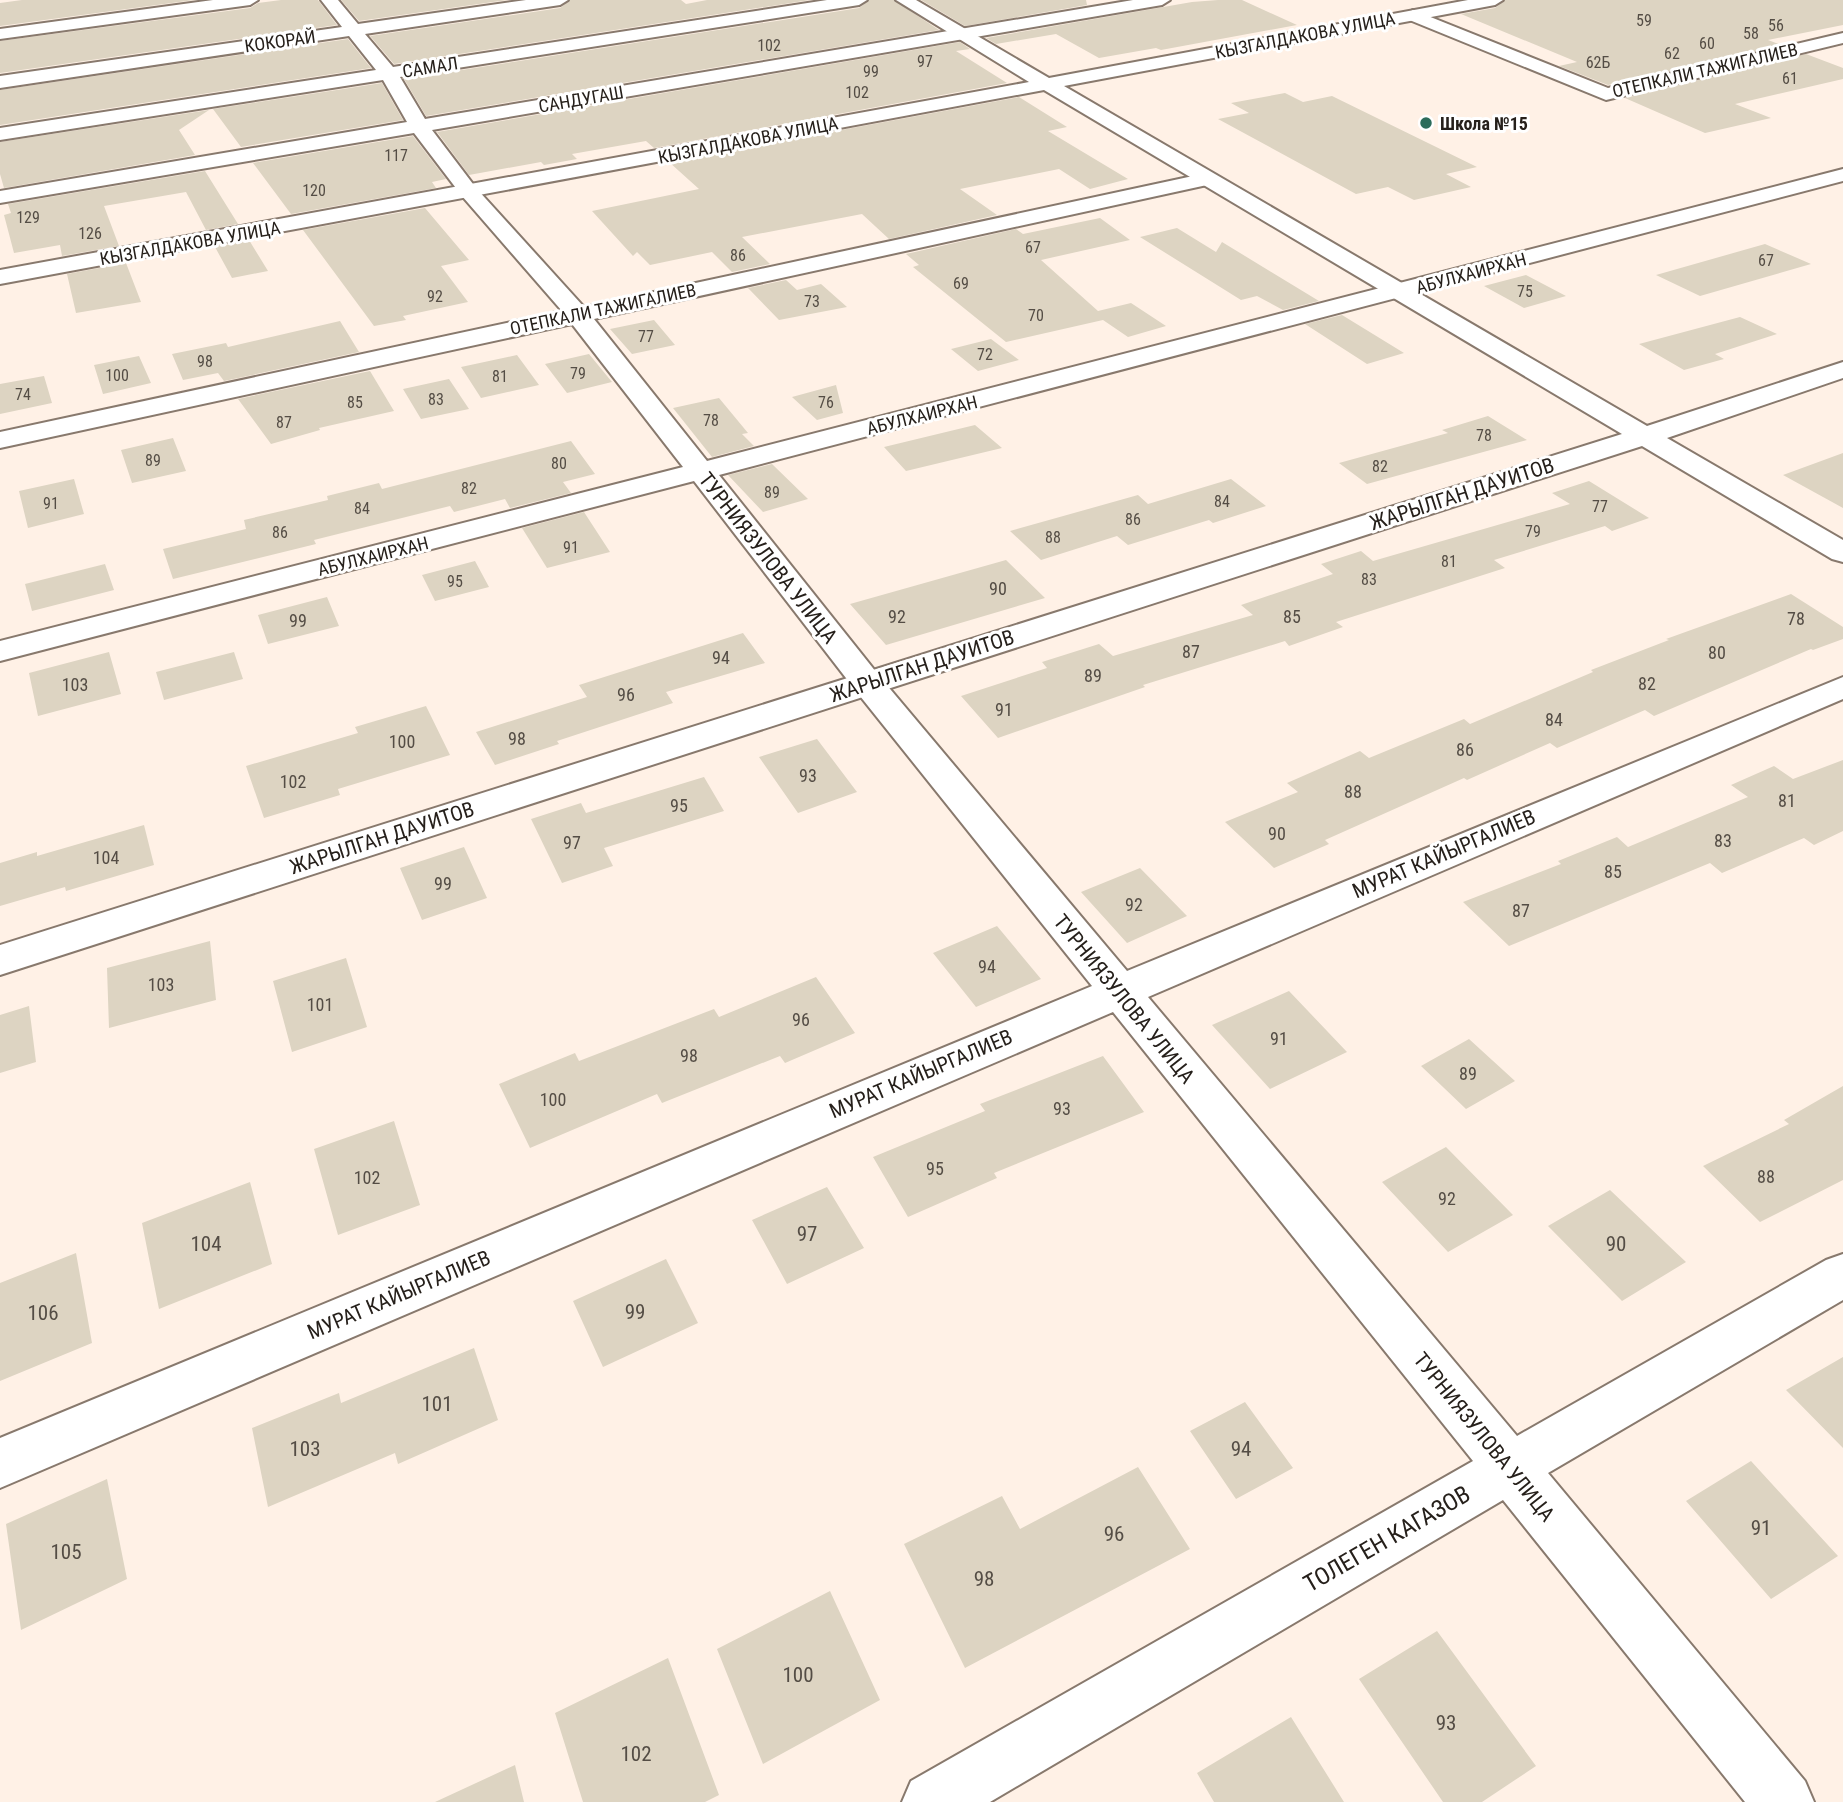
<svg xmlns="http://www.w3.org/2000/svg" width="1843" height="1802" viewBox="0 0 1843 1802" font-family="'Roboto Condensed',sans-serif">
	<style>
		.building { fill: #ddd4c2 }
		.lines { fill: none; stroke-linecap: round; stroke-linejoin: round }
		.minor-casing { stroke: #88796d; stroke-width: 4 }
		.tertiary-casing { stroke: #88796d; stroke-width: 4 }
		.minor { fill: #fff; fill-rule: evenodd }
		.tertiary { fill: #fff; fill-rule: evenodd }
		.poi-dot { fill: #2c6c5b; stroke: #fff; stroke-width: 2.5 }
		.labels { text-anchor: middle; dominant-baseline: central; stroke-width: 6; stroke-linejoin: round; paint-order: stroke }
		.far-number-label { font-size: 16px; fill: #544d45 }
		.far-street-label { font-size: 18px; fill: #26201b; stroke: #fff }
		.far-poi-label { font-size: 18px; font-weight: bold; fill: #26201b; stroke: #fff; text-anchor: start }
		.number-label { font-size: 18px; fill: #544d45 }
		.street-label { font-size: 21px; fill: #26201b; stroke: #fff }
		.near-number-label { font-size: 21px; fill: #544d45 }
		.near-street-label { font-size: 24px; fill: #26201b; stroke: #fff }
	</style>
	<rect width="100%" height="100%" fill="#fff1e6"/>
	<path class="building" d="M22,0H194L0,26V3Z
		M281,0H318L337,25L0,73V41L250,8L258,3Z
		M341,0H507L359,21Z
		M570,0H681L686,4L707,0H810L394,64L370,36L560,8Z
		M869,0H894L939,30L426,116L404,79L859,8Z
		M921,0H1086L1087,5L965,26Z
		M1218,0H1242L1297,25L1161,50L1156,48L1099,58L1056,34L996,44L986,38L1192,2Z
		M1505,0H1843V25L1768,40L1781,45L1608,85L1559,66L1577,62L1461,14L1495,8Z
		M348,39L371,68L0,125V90Z
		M960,42L970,49L956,51L1007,83L654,148L646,141L572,154L577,159L544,165L541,162L469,175L437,132Z
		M1806,54L1843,68V79L1735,104L1771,118L1705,133L1625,98Z
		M382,83L403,120L241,147L213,109Z
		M1285,93L1303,102L1332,96L1477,167L1446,174L1471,187L1414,200L1388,187L1356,194L1218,119L1249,113L1231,103Z
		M1019,97L1067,127L1048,131L1128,179L1090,189L1059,169L960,189L997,215L889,239L862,214L742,237L770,264L732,272L712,252L650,265L637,252L633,256L592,211L699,189L669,162Z
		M209,110L179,130L195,155L4,188L0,174V142Z
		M413,136L446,179L432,182L436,188L291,214L253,163Z
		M205,171L238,224L206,230L186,192L104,206L119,246L62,256L60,245L14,253L4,215L11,213L8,204Z
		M425,208L469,260L441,266L468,302L403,316L406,320L374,326L303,230Z
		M1100,218L1130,240L1041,260L1098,311L1131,303L1166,326L1128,337L1103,320L1006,342L913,267L919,265L906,254L1016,229L1023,234Z
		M1177,228L1216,252L1222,242L1319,301L1283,310L1257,296L1241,300L1140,237Z
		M249,240L268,271L232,278L215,247Z
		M1765,244L1811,264L1700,296L1656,275Z
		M126,263L141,302L76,313L67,274Z
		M1526,275L1566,296L1524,308L1484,286Z
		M786,280L797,290L821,284L847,307L779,320L748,288Z
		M1342,315L1404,353L1367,364L1305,324Z
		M1740,317L1777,334L1715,354L1724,359L1684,370L1639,344Z
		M654,320L675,345L632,354L610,329Z
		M340,321L359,352L224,381L218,373L183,380L172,354L226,343L228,347Z
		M991,339L1019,360L978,371L951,349Z
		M589,354L612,382L567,393L545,364Z
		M517,355L539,385L481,398L461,367Z
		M139,356L151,383L103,394L94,365Z
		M370,371L394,411L319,428L320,430L271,444L238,399Z
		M44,376L52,403L0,414V384Z
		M449,379L469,409L421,419L403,389Z
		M836,385L843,413L817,420L792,397Z
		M719,398L748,433L742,434L754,446L712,457L673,408Z
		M1488,416L1527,440L1367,484L1339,463L1448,433L1442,430Z
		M975,425L1002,448L906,471L884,447Z
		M173,438L186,471L132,483L121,450Z
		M571,441L595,474L563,482L571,493L510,508L505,499L454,512L450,506L314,540L316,544L173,579L163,549L246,529L244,520L328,500L327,496L379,483L382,489Z
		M1843,453V508L1783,475Z
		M772,464L808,499L763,512L728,475Z
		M74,479L84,514L28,528L19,491Z
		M1231,479L1266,506L1213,523L1209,520L1128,545L1117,536L1041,560L1010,531L1138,495L1148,504Z
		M1589,481L1649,518L1612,531L1605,526L1494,560L1505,568L1336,622L1343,627L1289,646L1285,641L1143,685L1145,687L998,738L961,696L1047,668L1042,662L1099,644L1113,656L1253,615L1241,605L1333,574L1321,564L1361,551L1373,561L1570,504L1552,493Z
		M584,512L610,552L547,568L522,528Z
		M1006,560L1045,598L886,645L850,604Z
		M475,561L489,587L435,601L422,575Z
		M105,564L114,590L32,611L25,584Z
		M1791,594L1843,627V639L1813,650L1811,649L1654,716L1645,710L1557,748L1550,743L1467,780L1464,778L1325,840L1329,844L1274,868L1225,822L1298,792L1287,783L1360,751L1369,758L1464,719L1470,724L1593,672L1591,670L1669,640L1666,639Z
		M327,597L339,626L268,644L258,615Z
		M743,633L765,663L666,692L673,703L557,741L559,744L495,765L476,732L587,697L579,685Z
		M109,652L121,694L38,716L29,673Z
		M234,652L243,679L164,700L156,672Z
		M426,706L450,755L338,789L340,795L264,818L246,766L358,733L355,727Z
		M817,739L857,792L798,813L759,757Z
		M1843,760V831L1814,845L1804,838L1722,873L1710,863L1509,946L1463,902L1561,864L1558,861L1617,837L1628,847L1748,797L1731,785L1774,766L1793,779Z
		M704,777L724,811L604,848L613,866L562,883L531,819L581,803L586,813Z
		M144,825L154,865L66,891L65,887L0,906V863L37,852V856Z
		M464,847L487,898L422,920L400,868Z
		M1140,868L1187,916L1127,943L1081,892Z
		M997,926L1041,979L976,1007L933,953Z
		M210,941L216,1000L109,1028L107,968Z
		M346,958L367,1027L292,1052L273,981Z
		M816,977L855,1033L785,1063L780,1056L662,1103L657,1094L530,1148L499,1084L575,1053L579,1061L714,1009L719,1017Z
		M1289,991L1347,1052L1270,1089L1212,1025Z
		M29,1006L36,1062L0,1073V1015Z
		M1469,1039L1515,1081L1466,1109L1421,1066Z
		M1103,1056L1144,1112L994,1173L997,1178L908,1217L873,1157L985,1111L980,1104Z
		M1843,1086V1180L1760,1222L1703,1166L1789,1124L1784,1120Z
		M394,1121L420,1205L338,1235L314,1149Z
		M1446,1147L1513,1215L1448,1252L1382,1182Z
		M250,1182L272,1264L159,1309L142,1223Z
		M827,1187L864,1248L787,1284L752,1220Z
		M1610,1190L1686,1262L1622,1301L1548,1226Z
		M76,1253L92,1343L0,1381V1283Z
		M666,1259L698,1323L603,1367L573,1301Z
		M474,1348L498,1420L398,1464L395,1453L268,1507L252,1428L339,1393L341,1403Z
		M1843,1357V1448L1786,1390Z
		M1245,1402L1293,1468L1236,1499L1190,1431Z
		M1751,1461L1838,1556L1771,1599L1686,1501Z
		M1138,1467L1190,1549L965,1668L904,1544L1002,1496L1020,1529Z
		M107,1479L127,1579L21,1630L6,1524Z
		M830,1591L880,1700L763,1764L717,1649Z
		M1437,1631L1536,1766L1482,1802H1443L1359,1679Z
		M668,1658L719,1795L705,1802H583L555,1713Z
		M1291,1717L1344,1802H1214L1197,1773Z
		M515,1765L524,1802H435Z"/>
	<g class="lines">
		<g class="minor-casing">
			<path id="minor" d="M213,0H258L250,5L0,39V29Z
				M321,0H338L358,24L526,0H568L560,5L365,34L393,67L827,0H867L859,5L400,77L425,119L1133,0H1170L1162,5L432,130L476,188L584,307L1207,173L1214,175L1217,179L1214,183L1207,185L594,319L707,461L1843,169V181L719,475L880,677L1127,971L1843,677V699L1148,997L1517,1436L1826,1260L1843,1254V1300L1548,1473L1805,1781L1814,1802H1745L1503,1500L990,1802H902L911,1781L1473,1461L1113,1012L0,1488V1438L1092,986L856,691L694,481L0,661V641L683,467L572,324L0,448V432L562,311L462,196L414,133L0,203V191L407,122L383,80L0,140V128L376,70L349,36L0,88V76L342,27Z
				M1413,10L1608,88L1843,33V43L1606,100L1407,19L1405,15Z"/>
		</g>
		<g class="tertiary-casing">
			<path id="tertiary" d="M896,0H916L1049,78L1468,0H1503L1495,5L1064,86L1647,426L1843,362V378L1667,438L1843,540V562L1832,559L1642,446L0,975V945L1622,434L1044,90L0,284V270L1029,82Z"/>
		</g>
		<use href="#minor" class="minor"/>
		<use href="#tertiary" class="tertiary"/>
	</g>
	<circle class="poi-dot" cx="1426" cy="123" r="7"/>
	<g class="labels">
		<g class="far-number-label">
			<text x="1644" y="20">59</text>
			<text x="1776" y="25">56</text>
			<text x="1751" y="33">58</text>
			<text x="1707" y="43">60</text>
			<text x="769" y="45">102</text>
			<text x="1672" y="53">62</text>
			<text x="925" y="61">97</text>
			<text x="1598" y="62">62Б</text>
			<text x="871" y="71">99</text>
			<text x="1790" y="78">61</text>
			<text x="857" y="92">102</text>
			<text x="396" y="155">117</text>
			<text x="314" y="190">120</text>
			<text x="28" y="217">129</text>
			<text x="90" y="233">126</text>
			<text x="1033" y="247">67</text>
			<text x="738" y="255">86</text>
			<text x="1766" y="260">67</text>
			<text x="961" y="283">69</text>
			<text x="1525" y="291">75</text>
			<text x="435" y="296">92</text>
			<text x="812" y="301">73</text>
			<text x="1036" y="315">70</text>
			<text x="646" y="336">77</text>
			<text x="985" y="354">72</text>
			<text x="205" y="361">98</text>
			<text x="578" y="373">79</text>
			<text x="117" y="375">100</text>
			<text x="500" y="376">81</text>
			<text x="23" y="394">74</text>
			<text x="436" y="399">83</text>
			<text x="355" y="402">85</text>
			<text x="826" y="402">76</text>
			<text x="711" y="420">78</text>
			<text x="284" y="422">87</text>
			<text x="1484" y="435">78</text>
			<text x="153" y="460">89</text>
			<text x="559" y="463">80</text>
			<text x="1380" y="466">82</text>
			<text x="469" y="488">82</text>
			<text x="772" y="492">89</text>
			<text x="1222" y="501">84</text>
			<text x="51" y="503">91</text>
			<text x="1600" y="506">77</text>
			<text x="362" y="508">84</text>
			<text x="1133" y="519">86</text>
			<text x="1533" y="531">79</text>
			<text x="280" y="532">86</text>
			<text x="1053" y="537">88</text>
			<text x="571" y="547">91</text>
			<text x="1449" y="561">81</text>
			<text x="1369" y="579">83</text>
			<text x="455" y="581">95</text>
		</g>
		<g class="far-street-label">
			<text transform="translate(1305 35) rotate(-11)">КЫЗГАЛДАКОВА УЛИЦА</text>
			<text transform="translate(280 41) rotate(-8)">КОКОРАЙ</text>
			<text transform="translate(430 67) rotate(-9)">САМАЛ</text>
			<text transform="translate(1705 70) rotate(-13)">ОТЕПКАЛИ ТАЖИГАЛИЕВ</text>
			<text transform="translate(581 99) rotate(-10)">САНДУГАШ</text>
			<text transform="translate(748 140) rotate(-11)">КЫЗГАЛДАКОВА УЛИЦА</text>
			<text transform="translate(190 243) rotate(-10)">КЫЗГАЛДАКОВА УЛИЦА</text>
			<text transform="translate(1471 273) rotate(-15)">АБУЛХАИРХАН</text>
			<text transform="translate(603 309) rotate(-12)">ОТЕПКАЛИ ТАЖИГАЛИЕВ</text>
			<text transform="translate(922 415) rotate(-14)">АБУЛХАИРХАН</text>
			<text transform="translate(373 556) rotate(-14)">АБУЛХАИРХАН</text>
		</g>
		<g class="far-poi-label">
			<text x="1440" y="123">Школа №15</text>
		</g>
		<g class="number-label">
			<text x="998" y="588">90</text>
			<text x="897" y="616">92</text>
			<text x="1292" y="616">85</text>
			<text x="1796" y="618">78</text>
			<text x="298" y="620">99</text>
			<text x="1191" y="651">87</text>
			<text x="1717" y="652">80</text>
			<text x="721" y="657">94</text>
			<text x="1093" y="675">89</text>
			<text x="1647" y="683">82</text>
			<text x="75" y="684">103</text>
			<text x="626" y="694">96</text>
			<text x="1004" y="709">91</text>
			<text x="1554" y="719">84</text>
			<text x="517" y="738">98</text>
			<text x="402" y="741">100</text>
			<text x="1465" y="749">86</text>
			<text x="808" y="775">93</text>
			<text x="293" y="781">102</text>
			<text x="1353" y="791">88</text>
			<text x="1787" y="800">81</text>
			<text x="679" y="805">95</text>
			<text x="1277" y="833">90</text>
			<text x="1723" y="840">83</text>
			<text x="572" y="842">97</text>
			<text x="106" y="857">104</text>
			<text x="1613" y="871">85</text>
			<text x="443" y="883">99</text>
			<text x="1134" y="904">92</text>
			<text x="1521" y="910">87</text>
			<text x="987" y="966">94</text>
			<text x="161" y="984">103</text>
			<text x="320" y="1004">101</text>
			<text x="801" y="1019">96</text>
			<text x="1279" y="1038">91</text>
			<text x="689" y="1055">98</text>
			<text x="1468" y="1073">89</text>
			<text x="553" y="1099">100</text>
			<text x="1062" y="1108">93</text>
			<text x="935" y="1168">95</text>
			<text x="1766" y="1176">88</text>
			<text x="367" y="1177">102</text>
			<text x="1447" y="1198">92</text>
		</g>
		<g class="street-label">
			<text transform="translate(1462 494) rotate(-18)">ЖАРЫЛГАН ДАУИТОВ</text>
			<text transform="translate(768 558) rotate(52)">ТУРНИЯЗУЛОВА УЛИЦА</text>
			<text transform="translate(922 666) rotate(-18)">ЖАРЫЛГАН ДАУИТОВ</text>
			<text transform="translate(382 838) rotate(-18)">ЖАРЫЛГАН ДАУИТОВ</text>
			<text transform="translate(1444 854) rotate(-23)">МУРАТ КАЙЫРГАЛИЕВ</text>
			<text transform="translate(1124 999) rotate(51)">ТУРНИЯЗУЛОВА УЛИЦА</text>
			<text transform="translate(921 1074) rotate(-23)">МУРАТ КАЙЫРГАЛИЕВ</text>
			<text transform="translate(399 1295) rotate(-23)">МУРАТ КАЙЫРГАЛИЕВ</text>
			<text transform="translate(1484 1437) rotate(51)">ТУРНИЯЗУЛОВА УЛИЦА</text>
		</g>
		<g class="near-number-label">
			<text x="807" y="1234">97</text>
			<text x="206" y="1244">104</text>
			<text x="1616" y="1244">90</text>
			<text x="635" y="1312">99</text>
			<text x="43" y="1313">106</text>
			<text x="437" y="1404">101</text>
			<text x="305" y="1449">103</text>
			<text x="1241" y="1449">94</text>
			<text x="1761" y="1528">91</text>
			<text x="1114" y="1534">96</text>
			<text x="66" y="1552">105</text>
			<text x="984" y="1579">98</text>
			<text x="798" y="1675">100</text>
			<text x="1446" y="1723">93</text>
			<text x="636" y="1754">102</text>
		</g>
		<g class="near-street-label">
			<text transform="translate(1387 1539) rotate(-30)">ТОЛЕГЕН КАГАЗОВ</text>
		</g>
	</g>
</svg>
